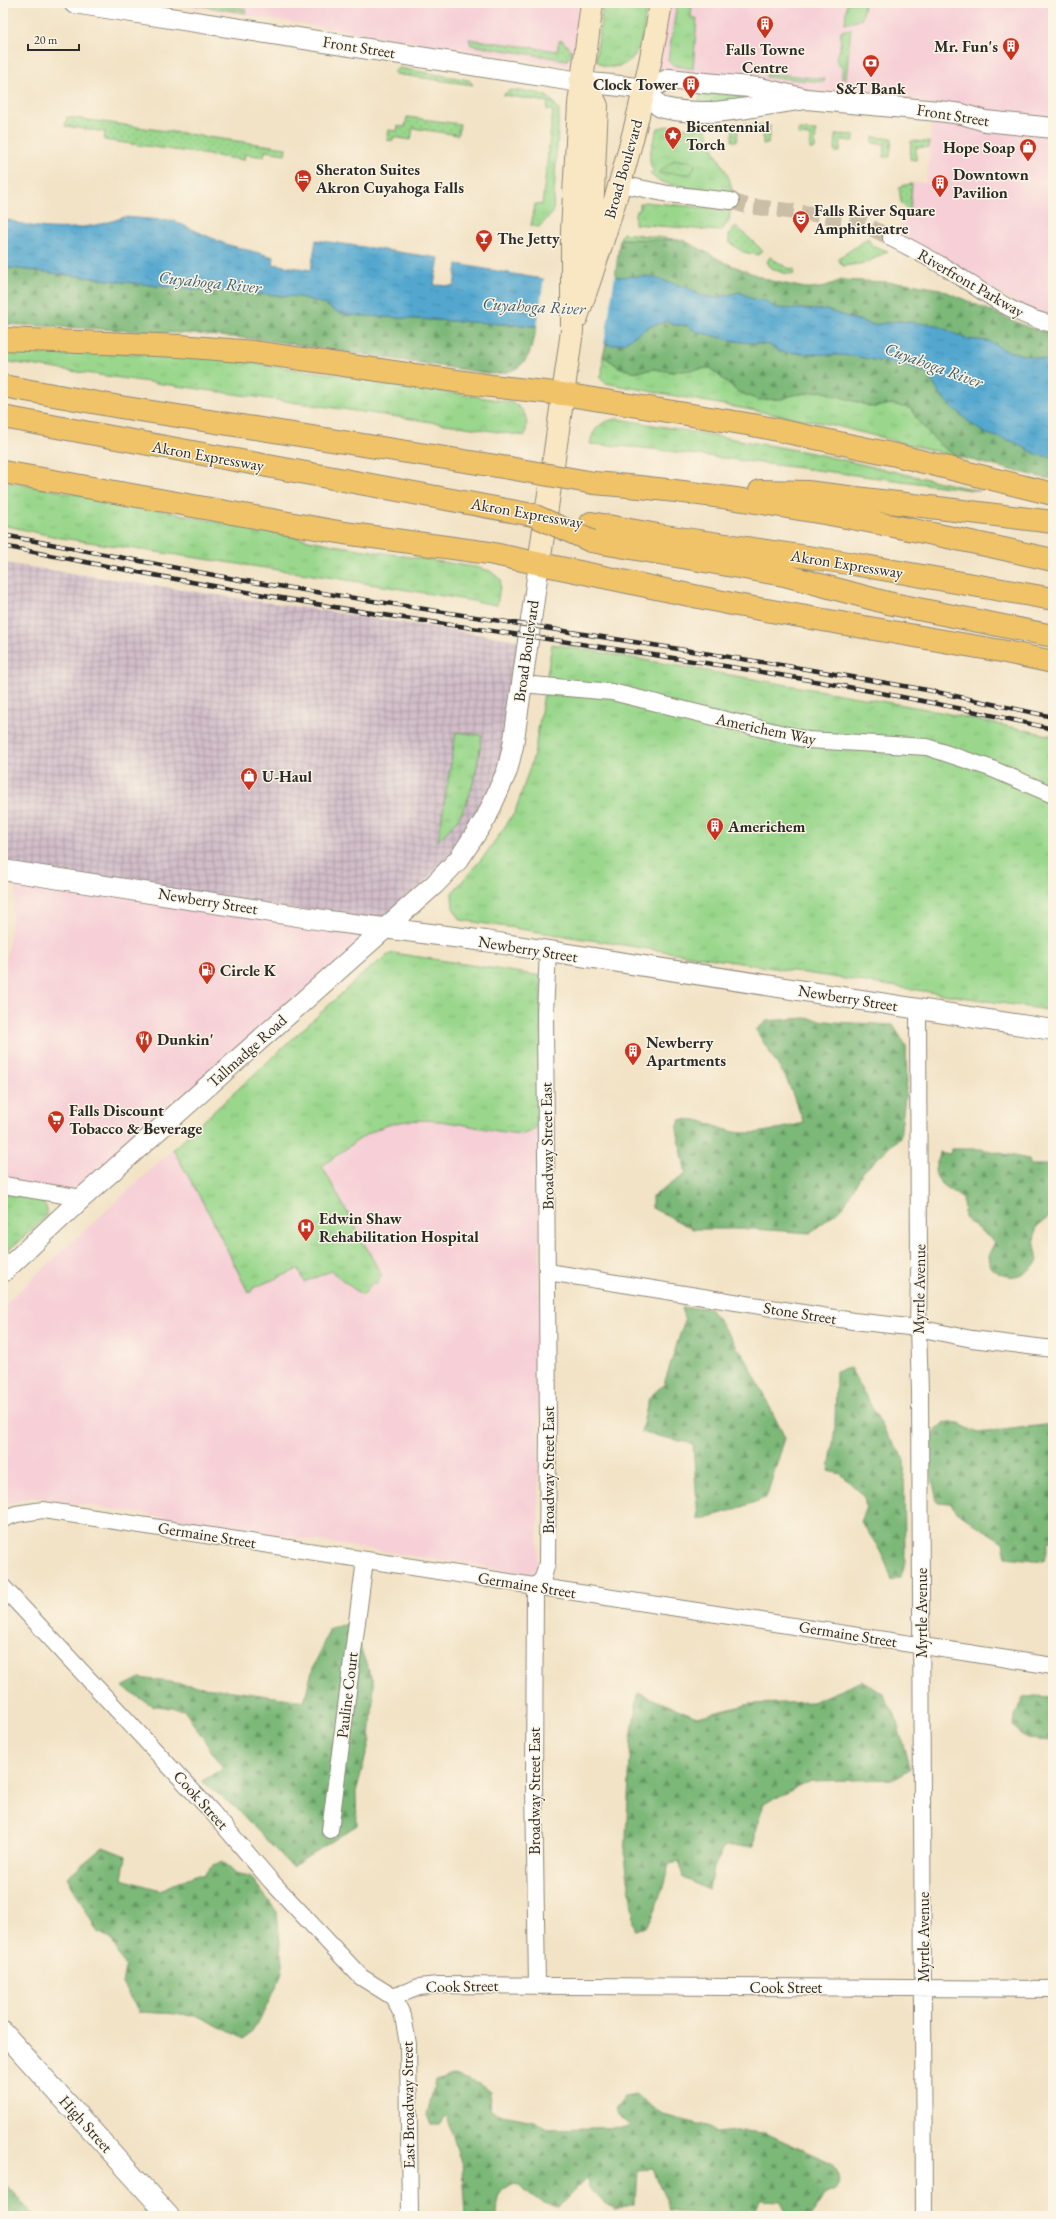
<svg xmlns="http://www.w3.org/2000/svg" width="1056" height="2219" viewBox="0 0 1056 2219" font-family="'EB Garamond',serif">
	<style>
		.built { fill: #f6cfd7 }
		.industrial { fill: url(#industrial-grid) }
		.grass { fill: url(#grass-tufts); stroke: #62815c }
		.forest { fill: url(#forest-firs); stroke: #537252 }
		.park { fill: url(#park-crowns); stroke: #62815c }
		.garden { fill: url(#garden-dots); stroke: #62815c }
		.water { fill: url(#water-ripples); stroke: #3f697d }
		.pier { fill: #f2e3c6 }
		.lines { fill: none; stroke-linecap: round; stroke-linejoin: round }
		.minor-tunnel { stroke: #cabea7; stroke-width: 16; stroke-dasharray: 16 8; stroke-linecap: butt }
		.minor-casing { stroke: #8e8778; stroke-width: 18 }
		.tertiary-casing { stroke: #8e8778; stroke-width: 22 }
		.secondary-casing { stroke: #8e8778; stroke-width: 24 }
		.motorway-casing { stroke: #8e8778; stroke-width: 24 }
		.minor { stroke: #fff; stroke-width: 16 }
		.tertiary { stroke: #fff; stroke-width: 20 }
		.secondary { stroke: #f9e7c3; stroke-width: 22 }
		.motorway { stroke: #f0c369; stroke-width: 22 }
		.rail-casing { stroke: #2b2b2b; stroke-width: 4.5 }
		.rail { stroke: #fcf5e5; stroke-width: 3; stroke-dasharray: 9; stroke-linecap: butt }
		.motorway-bridge-casing { stroke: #8e8778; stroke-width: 24; stroke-linecap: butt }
		.motorway-bridge { stroke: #f0c369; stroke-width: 22 }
		.labels { text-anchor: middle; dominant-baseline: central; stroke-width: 3; stroke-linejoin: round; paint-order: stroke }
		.poi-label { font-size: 16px; font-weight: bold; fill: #2b2b2b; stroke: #fcf5e5; text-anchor: start }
		.street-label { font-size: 16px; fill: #2b2b2b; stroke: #fcf5e5 }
		.water-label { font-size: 17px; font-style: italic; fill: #3b5d6d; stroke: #fcf5e5 }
	</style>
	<defs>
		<pattern id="industrial-grid" width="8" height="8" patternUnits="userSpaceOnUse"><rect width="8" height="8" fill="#d1bdc9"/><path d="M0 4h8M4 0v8" fill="none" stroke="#aa9aa3"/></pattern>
		<pattern id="grass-tufts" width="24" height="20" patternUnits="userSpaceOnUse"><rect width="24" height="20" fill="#9ad78c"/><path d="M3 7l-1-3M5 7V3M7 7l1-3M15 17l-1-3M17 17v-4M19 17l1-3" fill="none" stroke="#85b979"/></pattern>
		<pattern id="forest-firs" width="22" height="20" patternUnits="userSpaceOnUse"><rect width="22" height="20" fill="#7bb878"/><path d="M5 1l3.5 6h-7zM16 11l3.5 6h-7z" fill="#659663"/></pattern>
		<pattern id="park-crowns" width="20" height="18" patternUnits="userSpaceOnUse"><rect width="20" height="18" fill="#9ad78c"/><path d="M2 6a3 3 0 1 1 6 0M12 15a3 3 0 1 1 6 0" fill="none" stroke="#85b979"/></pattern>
		<pattern id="garden-dots" width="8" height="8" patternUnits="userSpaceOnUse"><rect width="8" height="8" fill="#9ad78c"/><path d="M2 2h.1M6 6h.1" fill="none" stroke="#85b979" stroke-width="1.8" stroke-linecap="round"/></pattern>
		<pattern id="water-ripples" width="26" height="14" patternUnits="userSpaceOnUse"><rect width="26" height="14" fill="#53a7cf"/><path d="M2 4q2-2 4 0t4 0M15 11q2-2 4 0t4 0" fill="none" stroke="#4588a8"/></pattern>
	</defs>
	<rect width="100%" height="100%" fill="#fcf5e5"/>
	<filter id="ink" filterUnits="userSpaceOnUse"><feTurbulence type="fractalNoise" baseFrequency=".025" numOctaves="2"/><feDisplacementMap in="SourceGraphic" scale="8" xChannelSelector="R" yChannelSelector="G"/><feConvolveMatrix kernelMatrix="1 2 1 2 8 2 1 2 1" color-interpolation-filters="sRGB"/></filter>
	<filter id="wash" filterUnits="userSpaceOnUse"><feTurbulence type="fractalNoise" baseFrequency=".012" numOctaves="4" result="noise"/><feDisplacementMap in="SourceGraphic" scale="16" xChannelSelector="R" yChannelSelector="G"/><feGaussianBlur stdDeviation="0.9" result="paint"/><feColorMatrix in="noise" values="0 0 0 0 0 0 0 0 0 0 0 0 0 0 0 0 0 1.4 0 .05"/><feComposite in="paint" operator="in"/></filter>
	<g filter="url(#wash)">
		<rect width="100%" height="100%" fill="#f2e3c6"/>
		<path class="built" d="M169,3H584L575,61L568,66Z
			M661,3H1053V324L895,234L902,221V217L910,213L913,182L926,183L933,111L659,83Z
			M18,876L376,931L79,1192L3,1181V981Z
			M394,953L541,976L538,1564L531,1574L33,1497L11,1503L3,1508V1306L365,972L388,955Z"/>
		<path class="industrial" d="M3,563L525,641L507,757L470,837L384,923L3,866Z"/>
		<path class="grass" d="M677,3H692L691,18H697L693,69L676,66L668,61Z
			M847,3H864L862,19L845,23Z
			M548,102L554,103L559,111L553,213L539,227L531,226L535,204L542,205L553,111L547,110Z
			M669,126L707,129C710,154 729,166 732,191C713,189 660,190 650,173L654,172C645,158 653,143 658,128Z
			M645,202L730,210L729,221L721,231L635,224V213L640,209V204Z
			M623,233L673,239L655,241L620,239Z
			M3,348L211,357L367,379L510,402C526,408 529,420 525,436C351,409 177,387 3,361Z
			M603,356L619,367L633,372L655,369L672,372L710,368L738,392L781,399L793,395L821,391L873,407L892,404L912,409C921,429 940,445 958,457L832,425L605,383L599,377L602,375Z
			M619,419L812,453L980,491L644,448L590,444C593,427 603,420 619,419Z
			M3,481L124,503L339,546L475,567L490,571L501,580L497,605L341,579L61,538L3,525Z
			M552,644L926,709L1053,736V1011L461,920L453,908L452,893L485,855L515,812L534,755Z
			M456,732L482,735C478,761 474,794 459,817C453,826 445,833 438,841Z
			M394,953L541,976V1124L530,1132L523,1134C472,1131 419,1105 370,1133C353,1142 338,1155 322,1166L382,1276L376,1284L373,1282L363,1296L331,1271L304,1282L299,1269L253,1288L251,1292H248L212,1219L173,1149L365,972L388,955Z
			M3,1193C17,1195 56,1196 45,1218L3,1255Z"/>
		<path class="forest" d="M620,239L683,240L726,263L771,281L805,288H820L842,280L905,283L940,289L1032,329L1053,333V362L1004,350L989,341L966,339L938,326L899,321L874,325L826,310L775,308L765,301L753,299L739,292L717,298L700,295L686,287L615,278Z
			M3,267L166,287L300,297L324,304L337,312L349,315L537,326C530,356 527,372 493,374L265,340L196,334L3,324Z
			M667,321L674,325H687L695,331L734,341L769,345L780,352L853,356L910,367L927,373L941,396L968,421L984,433L1014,442L1038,455L1053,457V480L958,457L940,445L917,420L912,409L892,404L873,407L821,391L793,395L781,399L758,400L738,392L710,368L672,372L655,369L633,372L619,367L603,356L606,344C623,348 634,334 649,327C655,324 661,323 667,321Z
			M805,1018L834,1022L893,1025L906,1046L907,1082L900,1137L863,1172L843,1207L810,1233L754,1229H693L652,1208V1197L686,1174L677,1129L680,1120C701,1117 711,1126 730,1131C754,1137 781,1128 804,1123L787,1080L756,1030L767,1021Z
			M952,1149H981L1028,1159L1031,1165H1053V1214L1037,1226L1034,1240L1038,1261C1025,1278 1006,1282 990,1267L989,1254L995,1242L964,1218L963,1199C954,1192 935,1183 935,1170C935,1164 940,1159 940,1152L950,1154Z
			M709,1307L747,1361L785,1438L766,1498L733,1510L698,1520L693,1444L641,1432L649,1398L664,1384L685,1319L682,1308Z
			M850,1368L889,1438L904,1458L905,1562L901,1577L892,1581C886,1559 875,1540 860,1522L866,1507L864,1496L841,1474L829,1471L835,1428L836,1371Z
			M944,1422L959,1424L978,1433L1053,1424V1543L1048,1542L1044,1561L1006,1557L1003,1542L959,1514L950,1503L937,1502C932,1474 920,1443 944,1422Z
			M351,1623L374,1685L370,1740L356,1792L357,1825L292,1867L237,1809L202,1781L223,1769L185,1710L151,1705L122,1687L140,1678L304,1701L313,1668L330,1628Z
			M862,1681L883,1693L895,1715L910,1770L895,1779L810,1781L764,1804L756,1827L754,1846H725L713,1868L709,1890L683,1878L680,1862L669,1864C663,1887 658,1907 646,1927L635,1930L625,1857L631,1740L638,1693L697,1717L750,1704L812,1702Z
			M1035,1696L1053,1697V1740L1026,1738L1014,1727L1015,1716L1023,1698Z
			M103,1847L126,1856L122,1879L160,1890L195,1875H204L210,1867L222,1861L235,1873L250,1876L277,1912L283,1973L258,2023L244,2039L196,2015L139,2012L122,1984L125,1967L112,1940L97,1931L67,1877Z
			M455,2075L479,2084L490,2092L489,2109L497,2114L534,2121L548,2129L631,2127L619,2116L615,2109L625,2096L635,2094L662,2115L711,2127L715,2133L745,2130L763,2132L832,2163L840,2182L835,2190L824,2195L811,2216H787L781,2201L759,2200L753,2216L677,2212L669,2210C665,2195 658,2184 653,2169L637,2170L635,2204L615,2209L604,2203L588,2187L587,2178L558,2207L541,2202L516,2184C498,2188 497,2198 496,2216H466L463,2170L447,2116L440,2125H431L427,2115L435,2081Z
			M3,2182L35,2216H3Z"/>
		<path class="park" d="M603,3H647C643,28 645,65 612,67C605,67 599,65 596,59Z"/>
		<path class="garden" d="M184,3H210L241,8L245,9L246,13Z
			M851,29L846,78H842V66L838,65L836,57L840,50L841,31Z
			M469,39L557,51L559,41L562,40L570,49L572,54L567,60L471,45Z
			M399,68L469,80L473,85L395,74L394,72Z
			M767,73L825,79L824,82L766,77Z
			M510,90C525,92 545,90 554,103L503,95Z
			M700,92L760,93L737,106L699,102Z
			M67,117L286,148L285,154L265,151L264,157L245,154L244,160L104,140L105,132L65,126Z
			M407,117L460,124L458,135L413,128L411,140L393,137V141L387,140L389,130L397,131L398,126L405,127Z
			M733,123L770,126L768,144H763V131L738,129L737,141H732Z
			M798,130L816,131L815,149H810V136L798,135Z
			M836,134L854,135V141L841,140L840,152H835Z
			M873,137L892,138L890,157H884L885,144L873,143Z
			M911,141L929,142V148L916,147V160L910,159Z
			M674,160L693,161L695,166L691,174L658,173Z
			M912,184L910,213L901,202L899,188L904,185Z
			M736,226L762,250L758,255L743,252L729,242V235Z
			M868,238L872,246L888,251L866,263L843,266L838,259Z
			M770,257L787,268L794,269V274C785,274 771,271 767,262Z"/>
		<path class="water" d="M124,217L174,221L225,244L274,257L273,264L311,270L316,240L439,258L434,285L454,286L457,264L542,279L647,276L686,287L700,295L718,298L739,292L753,299L766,301L775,308L826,310L873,325L899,321L936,325L966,339L989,341L1004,350L1053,362V457L1038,455L1014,442L984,433L968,421L941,396L927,373L910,367L853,356L780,352L769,345L734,341L695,331L687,325H674L667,321L648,327L624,343L612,345L537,326L349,315L337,312L324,304L300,297L166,287L3,267V218C41,233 87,231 124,217Z"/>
		<path class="pier" d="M615,276L604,345L537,328L544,277Z"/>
	</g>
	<g filter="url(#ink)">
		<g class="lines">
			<path class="minor-tunnel" d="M731,201L747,206L854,219L891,238"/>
			<g class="minor-casing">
				<path id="minor" d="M621,184L668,194L731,201
					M891,238C911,248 929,258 948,269C980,289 1014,317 1053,324
					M522,684L612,692L808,740L927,747L990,768L1053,795
					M918,1010L919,1270L918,1328L920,1391L924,2216
					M3,1185L82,1198
					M548,1272L853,1321L918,1328L972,1339L1053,1349
					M3,1519L16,1514L43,1510L1053,1666
					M3,1587L212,1812L271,1881L361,1977L393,1997
					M330,1830L365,1560
					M537,1986L534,1785L535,1587L543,1578L547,1563L548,1429L545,1013L548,951
					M393,1997L419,1987L438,1985L1053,1989
					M393,1997L403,2016L408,2044L410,2216"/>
			</g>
			<g class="tertiary-casing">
				<path id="tertiary" d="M74,3L580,82C594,84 633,86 644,90C652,94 655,107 664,108C715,119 755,105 806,99
					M645,90L669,79L705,83L760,88L806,99L938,111L962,114L985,121L1053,128
					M3,870L329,921L485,941L1053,1030
					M3,1272L82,1198L435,884L459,859L486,818L507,771L513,746L539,564
					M3,2032L169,2216"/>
			</g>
			<g class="secondary-casing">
				<path id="secondary" d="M580,82L588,87L597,106L590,257
					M577,317C613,215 644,110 661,3
					M539,564L572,331V231L579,104L592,3"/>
			</g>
			<g class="motorway-casing">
				<path id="motorway" d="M3,339L180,346L253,352L491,386L563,394L753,425L896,455L1053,494
					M3,386L120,407L509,468
					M3,417L533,515
					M3,472L344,533L489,553L737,605L1001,651L1053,662
					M594,483C749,495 902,526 1053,560
					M760,491L807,492L1053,522
					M591,523L658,535L848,563L1053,599
					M591,541L784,575L888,603L1053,636"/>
			</g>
			<use href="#minor" class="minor"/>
			<use href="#tertiary" class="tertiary"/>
			<use href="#secondary" class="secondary"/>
			<use href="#motorway" class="motorway"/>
			<g class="rail-casing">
				<path id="rail" d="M3,535L240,580L806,669L927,690L1053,717
					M3,546C135,572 270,598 404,618C621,650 839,679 1053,729"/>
			</g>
			<use href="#rail" class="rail"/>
			<g class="motorway-bridge-casing">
				<path id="motorway-bridge" d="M509,468L594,483
					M533,515L591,541"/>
			</g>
			<use href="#motorway-bridge" class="motorway-bridge"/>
		</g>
	</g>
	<defs>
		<g id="building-pin" transform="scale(0.9)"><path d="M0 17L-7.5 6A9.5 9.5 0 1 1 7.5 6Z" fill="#c8321e" stroke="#fcf5e5"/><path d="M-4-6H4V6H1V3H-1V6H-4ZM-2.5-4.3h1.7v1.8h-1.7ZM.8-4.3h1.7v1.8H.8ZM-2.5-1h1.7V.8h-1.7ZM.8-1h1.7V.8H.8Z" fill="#fff"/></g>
		<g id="bank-pin" transform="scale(0.9)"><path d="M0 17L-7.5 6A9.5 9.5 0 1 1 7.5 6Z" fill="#c8321e" stroke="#fcf5e5"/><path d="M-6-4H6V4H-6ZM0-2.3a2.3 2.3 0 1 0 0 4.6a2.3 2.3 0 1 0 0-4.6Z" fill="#fff"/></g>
		<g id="sight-pin" transform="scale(0.9)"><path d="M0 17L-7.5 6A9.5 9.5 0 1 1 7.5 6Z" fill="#c8321e" stroke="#fcf5e5"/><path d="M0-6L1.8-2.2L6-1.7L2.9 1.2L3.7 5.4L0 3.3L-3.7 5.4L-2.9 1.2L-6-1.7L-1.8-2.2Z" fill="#fff"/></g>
		<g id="shop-pin" transform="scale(0.9)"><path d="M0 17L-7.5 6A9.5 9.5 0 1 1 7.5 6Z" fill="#c8321e" stroke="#fcf5e5"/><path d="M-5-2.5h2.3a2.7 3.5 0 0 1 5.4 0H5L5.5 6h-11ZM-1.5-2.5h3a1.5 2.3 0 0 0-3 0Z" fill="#fff"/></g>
		<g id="hotel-pin" transform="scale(0.9)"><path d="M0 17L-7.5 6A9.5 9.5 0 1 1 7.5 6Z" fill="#c8321e" stroke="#fcf5e5"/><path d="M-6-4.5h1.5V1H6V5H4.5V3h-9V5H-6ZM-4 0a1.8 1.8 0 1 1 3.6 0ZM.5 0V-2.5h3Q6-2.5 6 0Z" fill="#fff"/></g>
		<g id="theatre-pin" transform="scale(0.9)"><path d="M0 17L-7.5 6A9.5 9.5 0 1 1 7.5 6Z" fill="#c8321e" stroke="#fcf5e5"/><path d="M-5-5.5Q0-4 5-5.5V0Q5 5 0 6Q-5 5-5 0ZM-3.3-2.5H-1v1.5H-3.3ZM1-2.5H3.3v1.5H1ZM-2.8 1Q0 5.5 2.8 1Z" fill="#fff"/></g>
		<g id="bar-pin" transform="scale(0.9)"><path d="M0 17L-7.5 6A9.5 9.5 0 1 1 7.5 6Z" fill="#c8321e" stroke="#fcf5e5"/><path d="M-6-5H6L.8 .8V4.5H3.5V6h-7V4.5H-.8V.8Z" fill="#fff"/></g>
		<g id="fuel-pin" transform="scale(0.9)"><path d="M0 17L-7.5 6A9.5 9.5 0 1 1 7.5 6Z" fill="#c8321e" stroke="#fcf5e5"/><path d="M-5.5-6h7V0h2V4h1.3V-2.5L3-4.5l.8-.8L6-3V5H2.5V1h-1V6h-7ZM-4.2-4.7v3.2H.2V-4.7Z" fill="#fff"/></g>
		<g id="restaurant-pin" transform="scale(0.9)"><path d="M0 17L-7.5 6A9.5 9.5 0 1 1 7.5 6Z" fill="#c8321e" stroke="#fcf5e5"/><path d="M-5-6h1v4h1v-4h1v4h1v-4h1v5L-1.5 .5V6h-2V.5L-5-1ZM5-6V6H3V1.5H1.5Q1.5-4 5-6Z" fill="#fff"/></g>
		<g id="supermarket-pin" transform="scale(0.9)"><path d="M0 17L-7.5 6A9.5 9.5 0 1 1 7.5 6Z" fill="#c8321e" stroke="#fcf5e5"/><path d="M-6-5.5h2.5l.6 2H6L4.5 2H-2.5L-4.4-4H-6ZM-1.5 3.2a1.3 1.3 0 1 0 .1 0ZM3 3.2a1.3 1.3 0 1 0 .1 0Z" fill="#fff"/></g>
		<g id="hospital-pin" transform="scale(0.9)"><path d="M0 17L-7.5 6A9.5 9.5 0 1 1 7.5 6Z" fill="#c8321e" stroke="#fcf5e5"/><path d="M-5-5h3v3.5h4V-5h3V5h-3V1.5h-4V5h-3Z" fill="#fff"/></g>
	</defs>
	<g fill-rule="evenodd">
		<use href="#building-pin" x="765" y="24"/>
		<use href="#building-pin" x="1011" y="46"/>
		<use href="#bank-pin" x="871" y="63"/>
		<use href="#building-pin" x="691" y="84"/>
		<use href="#sight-pin" x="673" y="135"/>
		<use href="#shop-pin" x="1028" y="147"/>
		<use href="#hotel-pin" x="303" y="178"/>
		<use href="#building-pin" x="940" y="183"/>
		<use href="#theatre-pin" x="801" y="219"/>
		<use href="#bar-pin" x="484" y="238"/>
		<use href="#shop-pin" x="249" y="776"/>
		<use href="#building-pin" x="715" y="826"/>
		<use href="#fuel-pin" x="207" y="970"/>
		<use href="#restaurant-pin" x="144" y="1039"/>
		<use href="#building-pin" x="633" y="1051"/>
		<use href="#supermarket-pin" x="56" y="1119"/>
		<use href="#hospital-pin" x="306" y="1227"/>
	</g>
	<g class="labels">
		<g class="poi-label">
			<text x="998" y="46" text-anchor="end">Mr. Fun's</text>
			<text x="765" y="49" text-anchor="middle">Falls Towne<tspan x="765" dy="18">Centre</tspan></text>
			<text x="678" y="84" text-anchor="end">Clock Tower</text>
			<text x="871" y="88" text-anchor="middle">S&amp;T Bank</text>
			<text x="686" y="126">Bicentennial<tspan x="686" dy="18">Torch</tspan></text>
			<text x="1015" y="147" text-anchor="end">Hope Soap</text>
			<text x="316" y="169">Sheraton Suites<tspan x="316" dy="18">Akron Cuyahoga Falls</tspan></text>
			<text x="953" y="174">Downtown<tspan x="953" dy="18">Pavilion</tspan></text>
			<text x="814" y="210">Falls River Square<tspan x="814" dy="18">Amphitheatre</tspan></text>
			<text x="497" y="238">The Jetty</text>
			<text x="262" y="776">U-Haul</text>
			<text x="728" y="826">Americhem</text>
			<text x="220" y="970">Circle K</text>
			<text x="157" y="1039">Dunkin'</text>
			<text x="646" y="1042">Newberry<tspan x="646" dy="18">Apartments</tspan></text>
			<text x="69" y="1110">Falls Discount<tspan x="69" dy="18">Tobacco &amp; Beverage</tspan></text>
			<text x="319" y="1218">Edwin Shaw<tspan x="319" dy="18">Rehabilitation Hospital</tspan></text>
		</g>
		<g class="street-label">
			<text transform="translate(359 47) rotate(9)">Front Street</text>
			<text transform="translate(953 115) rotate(9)">Front Street</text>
			<text transform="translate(623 169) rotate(-74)">Broad Boulevard</text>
			<text transform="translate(971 283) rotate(30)">Riverfront Parkway</text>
			<text transform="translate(208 456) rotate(10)">Akron Expressway</text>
			<text transform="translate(527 513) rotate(10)">Akron Expressway</text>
			<text transform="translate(847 564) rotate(9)">Akron Expressway</text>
			<text transform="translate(526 651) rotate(-82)">Broad Boulevard</text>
			<text transform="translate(766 729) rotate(12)">Americhem Way</text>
			<text transform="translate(208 901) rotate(9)">Newberry Street</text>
			<text transform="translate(528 949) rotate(9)">Newberry Street</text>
			<text transform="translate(848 998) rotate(9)">Newberry Street</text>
			<text transform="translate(247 1051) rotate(-42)">Tallmadge Road</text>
			<text transform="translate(547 1146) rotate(-91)">Broadway Street East</text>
			<text transform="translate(919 1289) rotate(-89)">Myrtle Avenue</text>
			<text transform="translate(800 1313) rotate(9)">Stone Street</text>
			<text transform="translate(548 1470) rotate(-90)">Broadway Street East</text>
			<text transform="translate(207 1535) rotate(9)">Germaine Street</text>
			<text transform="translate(527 1585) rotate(9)">Germaine Street</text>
			<text transform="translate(921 1613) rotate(-90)">Myrtle Avenue</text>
			<text transform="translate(848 1634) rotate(9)">Germaine Street</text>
			<text transform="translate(347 1695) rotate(-83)">Pauline Court</text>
			<text transform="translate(534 1791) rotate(-90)">Broadway Street East</text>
			<text transform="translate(201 1800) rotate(48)">Cook Street</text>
			<text transform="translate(923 1937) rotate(-90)">Myrtle Avenue</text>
			<text transform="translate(462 1986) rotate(-1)">Cook Street</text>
			<text x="786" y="1987">Cook Street</text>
			<text transform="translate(408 2105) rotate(-91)">East Broadway Street</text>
			<text transform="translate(86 2124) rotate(48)">High Street</text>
		</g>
		<g class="water-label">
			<text transform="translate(210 282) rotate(6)">Cuyahoga River</text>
			<text transform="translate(534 306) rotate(3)">Cuyahoga River</text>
			<text transform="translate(934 365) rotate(20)">Cuyahoga River</text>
		</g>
	</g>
	<rect width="1056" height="2219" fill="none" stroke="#fcf5e5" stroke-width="16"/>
	<path d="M28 44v6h51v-6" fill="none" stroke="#2b2b2b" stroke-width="2"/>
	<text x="34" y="44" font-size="12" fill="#2b2b2b" stroke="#fcf5e5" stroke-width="3" paint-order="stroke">20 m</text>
</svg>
